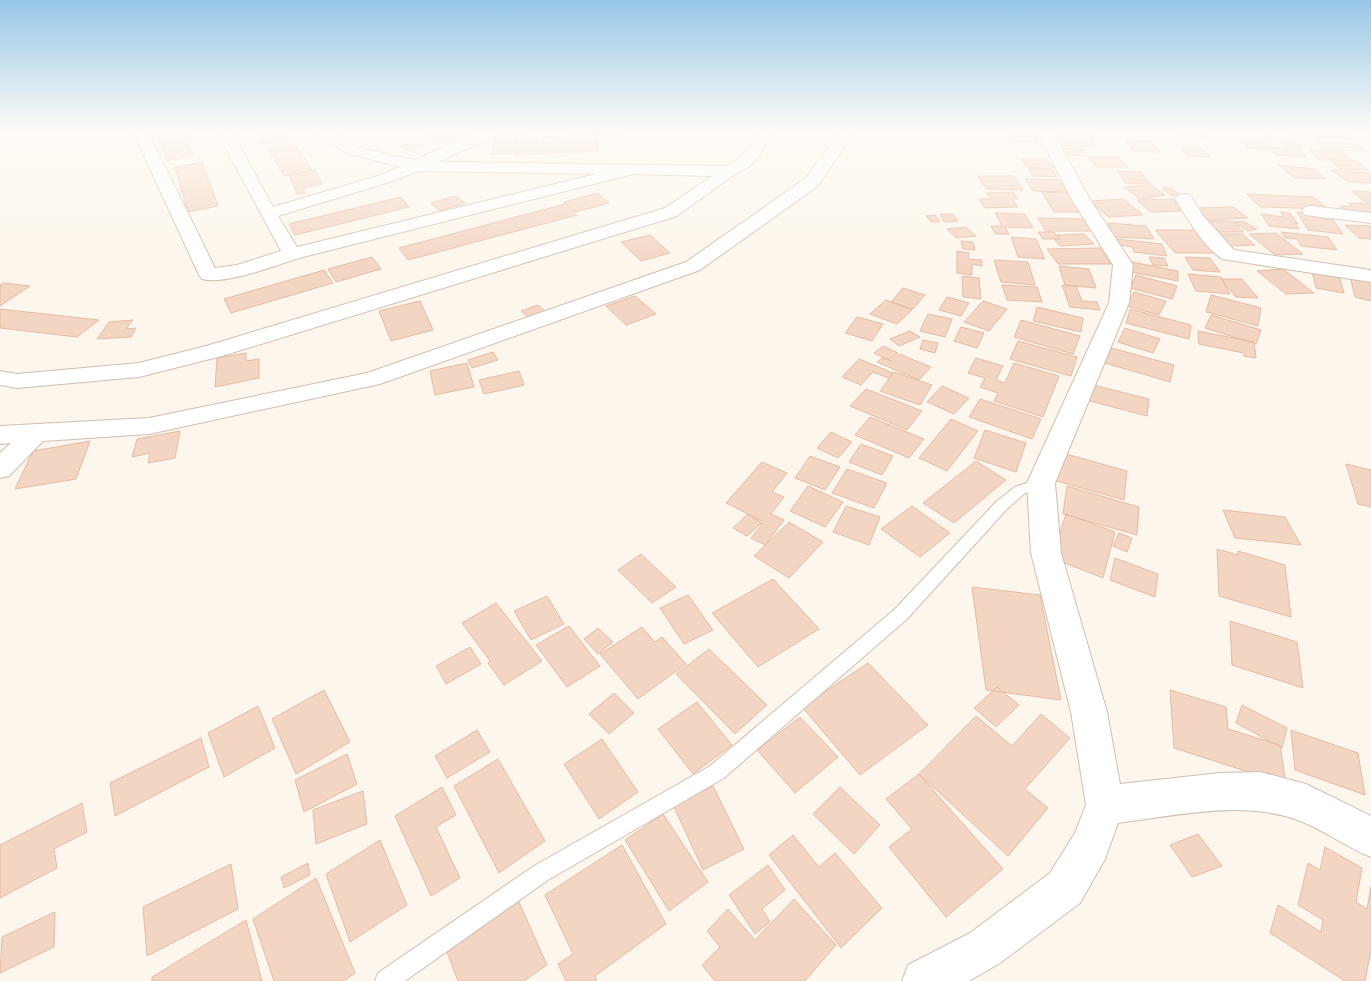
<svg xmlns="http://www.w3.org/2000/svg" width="1371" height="981" viewBox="0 0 1371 981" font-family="Quicksand,sans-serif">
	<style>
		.building { fill: #f3d5c3; stroke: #e6bba3 }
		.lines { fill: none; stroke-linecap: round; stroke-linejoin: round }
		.lane-casing { stroke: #d1beb0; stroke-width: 2 }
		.street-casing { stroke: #d1beb0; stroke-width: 2 }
		.secondary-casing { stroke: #d6c0b0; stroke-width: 2 }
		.lane { fill: #fff; fill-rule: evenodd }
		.street { fill: #fff; fill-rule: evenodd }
		.secondary { fill: #fff; fill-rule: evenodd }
	</style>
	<rect width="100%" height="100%" fill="#fdf6ec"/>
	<path class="building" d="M182,130L193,155L167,161L157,135Z
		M255,130H282L287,139L261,144Z
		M416,130H452L460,134L439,141Z
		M1005,130H1025L1026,134L1006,133Z
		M1181,130L1206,132L1210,139L1183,136Z
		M1242,130H1272L1274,134L1242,131Z
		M1287,130H1307L1314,137L1292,136Z
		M1309,130H1340L1352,139H1320Z
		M1051,133L1089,135L1096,147L1057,145Z
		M1009,134L1035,135L1038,142L1012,141Z
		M597,135L598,151L515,155L517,138L537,137L536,144L556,143V137Z
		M517,137L512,154H491L496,138Z
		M1241,138L1266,140L1273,150L1247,148Z
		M1277,139L1293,140L1304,148H1287Z
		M1125,140L1151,141L1160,152L1133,151Z
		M294,143L312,170L284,176L268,148Z
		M410,143L420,146L409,151L400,147Z
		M1315,143H1332L1351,160H1320L1309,150L1325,151Z
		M1331,143L1356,144L1366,151L1341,150Z
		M1188,144H1197L1210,157L1188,156L1180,148H1192Z
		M1269,147L1299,149L1306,157L1275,155Z
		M1059,148H1082L1088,156L1064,155Z
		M1088,157H1118L1128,167H1097Z
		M1022,159H1047L1054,168H1028Z
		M1330,160L1358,161L1368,170L1340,169Z
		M202,162L218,206L188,212L175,167Z
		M1278,165L1314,169L1326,179L1294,178Z
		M1028,168L1052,169L1057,177L1032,176Z
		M315,170L322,184L302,188L305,193L297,194L289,175Z
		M1331,170L1368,173L1371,175V183L1348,182Z
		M1117,171L1141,172L1150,184L1125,183Z
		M978,176H1014L1023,190L986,189Z
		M1025,179L1062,180L1070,192L1033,191Z
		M1151,185L1165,195L1140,199L1124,187Z
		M1162,188H1171L1181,196H1172Z
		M1352,191L1371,192V202H1365Z
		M1013,192L1018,199H1012L1018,207L985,208L979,199H991L986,193Z
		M1042,192L1068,193L1081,212H1054Z
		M597,193L609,203L576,212L564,202Z
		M1247,194L1314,197L1328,209L1260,207Z
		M455,196L465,203L440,211L431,203Z
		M401,197L409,207L295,235L289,224Z
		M1124,199L1143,215L1108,217L1090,201Z
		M1174,199L1179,204H1174L1182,211L1150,212L1137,200Z
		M1348,203L1371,204V215L1348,214L1340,206H1352Z
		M565,204L577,215L408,260L399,248Z
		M1233,207L1248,218L1208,220L1195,208Z
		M1280,212L1290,213L1298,224L1295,223L1299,229L1269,226L1261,214L1284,217Z
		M1297,212L1319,215L1322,219L1333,220L1343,234L1308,230Z
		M995,213L1025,214L1033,228L1005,227L1009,234H995L991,226H1002Z
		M940,214H953L958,221L944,222Z
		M935,215L940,222H931L926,216Z
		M1038,218L1083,219L1092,231H1046Z
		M1206,221H1232L1244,232H1217Z
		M1243,221L1257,229L1248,231L1234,222Z
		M1108,223L1146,226L1154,239L1114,237Z
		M1345,225L1371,226V239L1359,238Z
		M966,227L976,236L956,238L947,229Z
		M1155,230H1196L1218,253H1175Z
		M1038,232H1054L1059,239H1043Z
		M1281,232L1328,237L1337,250L1301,246L1297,239L1285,238Z
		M1276,233L1303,254L1275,255L1249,234Z
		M1084,234L1094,244L1060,246L1054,239H1061L1057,235Z
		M1212,234H1242L1255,245L1225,246Z
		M650,235L670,253L641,261L621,242Z
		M1011,237L1036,239L1045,259L1018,257Z
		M1117,239L1162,244L1167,256L1134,252L1132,247L1119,245Z
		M961,241L973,242L975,250L963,249Z
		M1100,248L1112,264H1058L1047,249Z
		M957,251L969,253L968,259L982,260V266L972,264V275L957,273Z
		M372,257L381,269L336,282L328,269Z
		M1149,257L1164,258L1168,266L1153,265Z
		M1185,257L1210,258L1220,272L1193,270Z
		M994,260L1028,262L1035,285L1001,282Z
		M1132,262L1178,271V281L1131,272Z
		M1059,266L1089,269L1096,288L1065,285Z
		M1283,269L1314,293L1286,294L1257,271Z
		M324,270L333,283L231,313L224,299Z
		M1312,271L1339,276L1344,293L1316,288Z
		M1188,274L1221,277L1230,294L1196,291Z
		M1136,275L1177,286L1172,299L1130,288Z
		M962,276L979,278L981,299L963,297Z
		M1350,276L1371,280V301L1355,297Z
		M1221,279H1242L1258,298L1236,297Z
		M4,283L30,286L0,306V285Z
		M1002,285L1037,287L1042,302L1007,300Z
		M1062,285L1076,286L1082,301L1097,302L1100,310L1070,307Z
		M903,288L925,295L913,309L891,302Z
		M1134,292L1166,301L1159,315L1127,306Z
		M1211,295L1261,308L1258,326L1206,312Z
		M635,296L656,314L626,325L606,306Z
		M947,297L969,303L961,316L939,310Z
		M886,300L912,310L897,324L870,314Z
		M420,301L433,330L391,341L379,311Z
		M983,301L1007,309L989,331L964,322Z
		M538,305L546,312L529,318L521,311Z
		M1037,307L1083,318L1081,332L1033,321Z
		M0,309L99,320L77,337L0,328Z
		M1130,309L1191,325L1189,339L1126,323Z
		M928,314L952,319L945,337L920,331Z
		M1211,315L1261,330L1256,344L1205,328Z
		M857,317L883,324L872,341L845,333Z
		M133,320L126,329L136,328L131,337L97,339L109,322Z
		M1021,320L1080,336L1073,354L1014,337Z
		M961,327L984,333L977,348L954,341Z
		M1125,328L1160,339L1153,353L1118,342Z
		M910,331L920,337L899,346L890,339Z
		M1198,331L1254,342L1256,358L1244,356V353L1199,344Z
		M923,340L938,343L935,353L920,349Z
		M1018,341L1077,357L1071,376L1010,359Z
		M883,346L898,353L889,360L874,353Z
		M1111,348L1174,365L1170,382L1105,363Z
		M493,352L498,360L472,368L468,360Z
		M246,353V361L259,359V378L215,387L217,358Z
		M899,354L931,367L919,380L877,362L882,358L891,361Z
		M976,358L1003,366L996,380L1005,383L1014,363L1059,376L1043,417L994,401L998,393L980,387L985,378L968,373Z
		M859,359L893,373L888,378L873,372L861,385L842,377Z
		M467,363L474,387L435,395L430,371Z
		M519,371L524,385L484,394L479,380Z
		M894,372L932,385L920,405L880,391Z
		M1089,384L1149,399L1147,416L1086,400Z
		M942,386L969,398L954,414L927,402Z
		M866,389L897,401L922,411L907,430L850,406Z
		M980,399L1041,419L1032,439L969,417Z
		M870,417L924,439L909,458L855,435Z
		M951,419L978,431L947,471L919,458Z
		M985,430L1026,443L1016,472L974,458Z
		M180,431L175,458L148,463L150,453L132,457L137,439Z
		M831,432L852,442L838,458L817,448Z
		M90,441L76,479L15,489L33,451Z
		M861,444L893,456L882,475L849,462Z
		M1059,452L1127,471L1124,500L1053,480Z
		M810,456L840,467L825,490L795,478Z
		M976,461L1006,480L954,523L923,503Z
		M762,462L787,473L772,492L784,497L771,514L784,520L765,545L751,538L764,522L726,503Z
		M1346,464L1371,470V507L1358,504Z
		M847,469L887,483L874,508L832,493Z
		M808,486L843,502L825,527L790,511Z
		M1067,486L1139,507L1137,535L1063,514Z
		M846,506L880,517L869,545L833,532Z
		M912,506L950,533L920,557L881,529Z
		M1223,510L1285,517L1301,545L1235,538Z
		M748,514L762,523L747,536L733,528Z
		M1066,514L1115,532L1103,578L1052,558Z
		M789,522L823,542L789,578L754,556Z
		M1119,533L1132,538L1127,552L1113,546Z
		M1217,549L1238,555V551L1285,565L1291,617L1219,596Z
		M641,554L676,587L652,603L618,570Z
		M1115,558L1158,574L1155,597L1110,580Z
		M773,579L819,629L758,667L712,613Z
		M972,587L1040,595L1061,700L986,690Z
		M688,595L713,630L684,644L660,608Z
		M547,596L564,624L531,640L514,611Z
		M496,603L542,661L504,685L488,663L490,661L462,623Z
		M1230,621L1297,642L1303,688L1232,665Z
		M569,626L600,666L567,687L536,645Z
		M642,627L655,642L662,637L686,664L638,699L600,654Z
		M598,628L613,642L598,654L584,639Z
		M470,647L481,664L446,684L436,666Z
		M709,649L767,705L735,734L676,674Z
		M868,663L928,725L860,775L802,707Z
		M997,687L1019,705L996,727L974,708Z
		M324,690L350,742L296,774L272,719Z
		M1170,690L1226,707L1228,729L1280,745L1286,784L1174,748Z
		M614,693L634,713L609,734L589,714Z
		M697,702L732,745L693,774L658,729Z
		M1242,705L1287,728L1282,748L1236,723Z
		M258,706L275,748L224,777L208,733Z
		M1041,714L1070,738L1025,789L1048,808L1008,856L919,774L976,716L1012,746Z
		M800,717L838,757L795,793L757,750Z
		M477,730L490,752L447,778L435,756Z
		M1291,730L1358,753L1365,795L1295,770Z
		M201,738L209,767L115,816L110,783Z
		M602,739L638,792L599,819L564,764Z
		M347,754L357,784L304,812L295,780Z
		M498,759L545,841L499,873L454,786Z
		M919,774L1003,869L946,917L889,847L912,829L886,799Z
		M713,786L744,849L703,870L673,805Z
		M442,787L456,815L436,827L460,878L431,896L395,816Z
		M840,787L880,825L854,854L813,814Z
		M363,791L367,824L316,844L313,810Z
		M82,803L87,832L54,849L57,868L0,898V845Z
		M663,814L708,882L669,911L625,840Z
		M1198,834L1222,866L1192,877L1170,845Z
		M793,835L819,867L835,853L882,908L841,948L769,855Z
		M380,840L407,905L350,942L326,874Z
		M622,845L666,924L595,976L597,981H566L558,964L573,954L545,895Z
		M1325,847L1362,868L1356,902L1367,909L1371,887V955H1370L1365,981H1345L1270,933L1278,905L1321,932L1323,920L1298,905L1308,863L1320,870Z
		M308,863L310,875L284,888L281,877Z
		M231,864L238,909L147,956L143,907Z
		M768,865L785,890L762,909L770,922L755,934L729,895Z
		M316,878L355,973L344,981H274L253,919Z
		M794,899L836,945L805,981H715L702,965L720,947L707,931L728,909L755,940Z
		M518,900L547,965L524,981H458L445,947Z
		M55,912L54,947L0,973L2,937Z
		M246,920L262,981H152V977Z"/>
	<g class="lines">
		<g class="lane-casing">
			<path id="lane" d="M515,130L540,133L640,130L637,132L540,137L496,133L492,131Z
				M1041,478L1046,480L1048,483L1046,486L1025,493L1007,509L907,619L724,778L548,880L405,981H375L378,973L534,866L710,766L895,609L997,501L1015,487Z"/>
		</g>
		<g class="street-casing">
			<path id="street" d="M132,130H147L215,268L237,265L281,251L216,130H231L273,207L381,175L400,167L346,153L312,130H330L356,147L414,160L482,130H503L501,133L438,162L727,166L741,157L759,130H774L757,159L747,168L735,174L677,216L222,356L139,377L17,388L0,385V371L17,374L139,363L206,346L665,208L712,176L633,174L299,258C274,266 226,285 202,279L199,275ZM417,171L596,174L297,247L278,216L393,181Z
				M841,130H856L818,186L700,270L380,384L149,434L43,441L9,476L0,478V453L11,443L0,444V426L149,418L367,373L686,262L806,178Z
				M1037,130H1052L1089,198L1133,265L1129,303L1055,483L1061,553L1107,712L1120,784L1220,773L1260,772L1306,784L1371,816V857C1346,847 1324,830 1300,821C1244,799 1176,816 1118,823L1105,859L1080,903L1000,963L969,981H902L908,965L970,933L1050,873L1075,833L1086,805L1071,712L1031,553L1027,483L1109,303L1113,265L1071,198Z
				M1184,194L1190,195L1204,217L1234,250L1371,270V282L1222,259C1202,245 1188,219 1175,199L1178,195Z
				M1311,206L1371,213V223L1305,215L1302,211L1305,207Z"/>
		</g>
		<g class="secondary-casing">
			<path id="secondary" d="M1357,130H1371V140L1366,139Z"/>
		</g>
		<use href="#lane" class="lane"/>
		<use href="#street" class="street"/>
		<use href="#secondary" class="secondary"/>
	</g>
	<linearGradient id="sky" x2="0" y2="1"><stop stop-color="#97c7e8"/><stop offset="0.49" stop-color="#fefbf6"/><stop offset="1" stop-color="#fefbf6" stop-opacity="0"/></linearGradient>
	<rect width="1371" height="268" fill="url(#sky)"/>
</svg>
